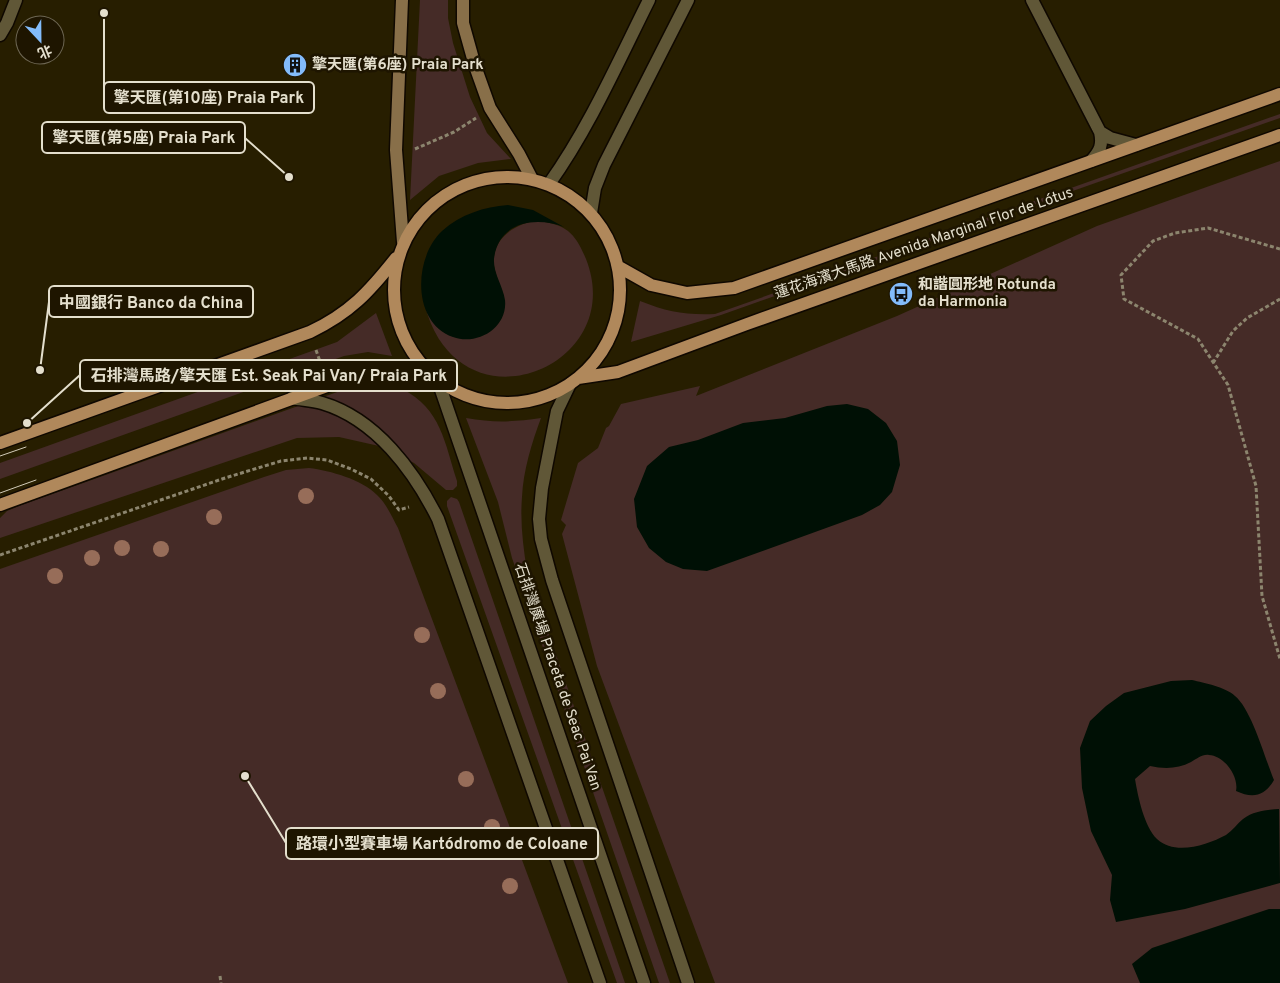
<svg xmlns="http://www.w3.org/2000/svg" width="1280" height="983" viewBox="0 0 1280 983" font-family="Overpass,'Noto Sans SC',sans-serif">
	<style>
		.green { fill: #452b27 }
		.water { fill: #001005 }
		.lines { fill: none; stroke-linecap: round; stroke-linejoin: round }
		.service-casing { stroke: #0f0800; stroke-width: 15 }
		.minor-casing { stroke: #0f0800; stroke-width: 15 }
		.tertiary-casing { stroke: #0f0800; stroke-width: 15 }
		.secondary-casing { stroke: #0f0800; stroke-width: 15 }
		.primary-casing { stroke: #0f0800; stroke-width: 15 }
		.path { stroke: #8c856e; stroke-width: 3; stroke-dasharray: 4 2.5; stroke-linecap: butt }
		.service { stroke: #605737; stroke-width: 12 }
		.minor { stroke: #605737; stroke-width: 12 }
		.tertiary { stroke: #605737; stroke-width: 12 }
		.secondary { stroke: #886f49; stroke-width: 12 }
		.primary { stroke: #b0885b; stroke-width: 12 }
		.tram { stroke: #d1cbb8; stroke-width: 1 }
		.tree { fill: #976d59 }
		.labels { text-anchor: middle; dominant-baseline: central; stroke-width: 5; stroke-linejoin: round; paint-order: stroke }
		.poi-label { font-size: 15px; font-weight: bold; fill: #e4dfcd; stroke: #1e1500; text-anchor: start }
		.street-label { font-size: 15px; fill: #e4dfcd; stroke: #1e1500 }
		.leader { fill: none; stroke: #e4dfcd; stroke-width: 2 }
		.callout-dot { fill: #e4dfcd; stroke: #1e1500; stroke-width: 2 }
		.callout { fill: #1e1500; stroke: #e4dfcd; stroke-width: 2 }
		.callout-label { font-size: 16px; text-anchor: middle; font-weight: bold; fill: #e4dfcd }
	</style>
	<rect width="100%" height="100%" fill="#271e00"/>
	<path class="green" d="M420,0H448V18L453,43L470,97L487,133L511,159L478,163L439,176L410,200Z
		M1280,114V118L721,315L631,342L640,301C668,312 684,315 715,314Z
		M1280,161V983H715L597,666L562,534L566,525L561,520L578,463L598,448L606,428L609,426L621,404L700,386L696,396L897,316L1097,226Z
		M539,221C567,225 575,233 586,259C629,368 459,435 425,306C431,322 437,330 454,337L501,318C510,296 497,286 494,265C491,239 516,222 539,221Z
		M376,313L392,356L368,352L344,356L0,479V463L337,342Z
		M376,383C384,384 394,385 402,389C441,408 445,444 457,481V486L453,490H446L414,463L379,446L339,437L297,438L0,538V518L7,511L19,506L354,386Z
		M466,418C494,423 513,422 541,418C532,442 523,471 522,497C520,522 523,546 527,571L670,983H659L512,558L498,502Z
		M309,468C331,471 361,479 377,495C386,503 392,517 398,528L568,983H0V569L264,477L286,470Z
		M451,497L457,499L459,502L625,983H617L447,506V501Z"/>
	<path class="water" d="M508,205L533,210L564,227C535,216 498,222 494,259C493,273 503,286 505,300C508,328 477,346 453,337C411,322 414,257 442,231C461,214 484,207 508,205Z
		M847,404L868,409L886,423L897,441L900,465L892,492L880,505L862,515L707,571L683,569L666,562L649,548L637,527L634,499L647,466L669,447L698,440L743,423L785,418L827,406Z
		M1192,680C1204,683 1226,687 1235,696C1252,710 1265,759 1274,780C1265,796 1253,799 1236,791C1239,777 1225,756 1209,755C1202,754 1197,759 1191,762C1178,769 1164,769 1150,766L1135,779C1138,797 1144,826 1157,839C1175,856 1207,845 1226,835C1232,831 1237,824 1243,819C1254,811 1266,810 1279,809L1280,883L1185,909L1116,922L1110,900L1112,875L1091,831L1082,788L1080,748L1090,721L1106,706L1124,693L1171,681Z
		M1269,909H1280V983H1140L1132,964L1152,948Z"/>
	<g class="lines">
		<g class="service-casing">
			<path id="service" d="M1032,0L1100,132C1103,145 1100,151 1091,161
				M1100,132L1110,138L1136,145"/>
		</g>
		<g class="minor-casing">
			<path id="minor" d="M549,184C589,128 618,62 649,0
				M591,213L595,188L604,165L688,0
				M438,381L644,983
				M570,384L557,411L542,488L539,519L541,539L552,580L688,983
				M292,398C302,400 312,400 322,403C376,419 414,471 438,519L600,983"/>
		</g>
		<g class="tertiary-casing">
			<path id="tertiary" d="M0,35L7,23L16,0"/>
		</g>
		<g class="secondary-casing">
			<path id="secondary" d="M402,0L396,150L403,242
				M463,0V23L475,66L490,108L519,154L532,179"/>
		</g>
		<g class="primary-casing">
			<path id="primary" d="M394 290a113 113 0 1 1 226 0a113 113 0 1 1-226 0Z
				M619,267L651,285L687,293L734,288L1280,94
				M578,378L618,372L747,324L1280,135
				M0,443L310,332C350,313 369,292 396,258
				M0,505L357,375L381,370L424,368"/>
		</g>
		<path class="path" d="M415,149L454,132L476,118
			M1280,249L1208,228L1175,233L1153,241L1121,275L1124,299L1198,339L1228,385L1256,486L1262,596L1280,659
			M316,350L322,367
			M1213,363L1233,331L1247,318L1280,299
			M0,555L225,478L281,461L307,458L327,460L351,469L371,479L389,496L399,510L409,507
			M220,976L221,983"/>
		<use href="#service" class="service"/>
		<use href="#minor" class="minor"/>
		<use href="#tertiary" class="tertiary"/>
		<use href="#secondary" class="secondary"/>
		<use href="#primary" class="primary"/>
		<path class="tram" d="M0,456L26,447
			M0,493L36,480"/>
	</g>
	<g class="tree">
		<circle cx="306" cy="496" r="8"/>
		<circle cx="214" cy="517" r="8"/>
		<circle cx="122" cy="548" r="8"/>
		<circle cx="161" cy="549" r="8"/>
		<circle cx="92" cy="558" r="8"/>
		<circle cx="55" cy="576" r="8"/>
		<circle cx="422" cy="635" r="8"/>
		<circle cx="438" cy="691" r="8"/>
		<circle cx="466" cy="779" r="8"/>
		<circle cx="492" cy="827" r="8"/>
		<circle cx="510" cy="886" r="8"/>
	</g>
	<defs>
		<g id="building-disc" transform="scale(1.25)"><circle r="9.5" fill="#83bcfb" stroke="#1e1500"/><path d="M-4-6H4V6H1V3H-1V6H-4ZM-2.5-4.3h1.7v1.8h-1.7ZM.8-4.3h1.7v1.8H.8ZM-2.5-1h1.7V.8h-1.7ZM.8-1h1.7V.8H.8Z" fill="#111"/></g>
		<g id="bus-disc" transform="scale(1.25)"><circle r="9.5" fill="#83bcfb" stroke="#1e1500"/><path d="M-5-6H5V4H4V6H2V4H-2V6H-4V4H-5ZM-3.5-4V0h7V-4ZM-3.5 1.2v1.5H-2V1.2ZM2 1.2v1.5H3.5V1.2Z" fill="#111"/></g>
	</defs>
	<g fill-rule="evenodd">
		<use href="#building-disc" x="295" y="65"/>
		<use href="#bus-disc" x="901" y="294"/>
	</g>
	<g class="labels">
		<g class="poi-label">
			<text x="312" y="65">擎天匯(第6座) Praia Park</text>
			<text x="918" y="285">和諧圓形地 Rotunda<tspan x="918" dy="17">da Harmonia</tspan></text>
		</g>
		<g class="street-label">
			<text transform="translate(924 244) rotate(-19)">蓮花海濱大馬路 Avenida Marginal Flor de Lótus</text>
			<text transform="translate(557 677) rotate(71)">石排灣廣場 Praceta de Seac Pai Van</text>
		</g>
	</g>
	<path class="leader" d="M104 13L104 97M289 177L245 138M40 370L49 302M27 423L80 375M245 776L286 843"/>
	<g class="callout-dot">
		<circle cx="104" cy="13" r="5"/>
		<circle cx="289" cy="177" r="5"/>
		<circle cx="40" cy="370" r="5"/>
		<circle cx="27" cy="423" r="5"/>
		<circle cx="245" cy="776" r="5"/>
	</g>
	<g class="callout">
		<rect x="104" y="82" width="210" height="31" rx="5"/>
		<rect x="42" y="122" width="203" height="31" rx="5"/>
		<rect x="49" y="286" width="204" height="31" rx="5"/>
		<rect x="80" y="360" width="377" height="31" rx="5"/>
		<rect x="286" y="828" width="312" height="31" rx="5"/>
	</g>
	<g class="callout-label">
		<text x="209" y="103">擎天匯(第10座) Praia Park</text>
		<text x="144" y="143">擎天匯(第5座) Praia Park</text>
		<text x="151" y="308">中國銀行 Banco da China</text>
		<text x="269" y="381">石排灣馬路/擎天匯 Est. Seak Pai Van/ Praia Park</text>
		<text x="442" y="849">路環小型賽車場 Kartódromo de Coloane</text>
	</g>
	<g transform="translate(40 40) rotate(158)"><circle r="24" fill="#1e1500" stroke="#6d6652"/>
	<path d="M0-4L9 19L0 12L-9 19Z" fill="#83bcfb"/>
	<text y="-8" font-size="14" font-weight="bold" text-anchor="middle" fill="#e4dfcd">北</text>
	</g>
</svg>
